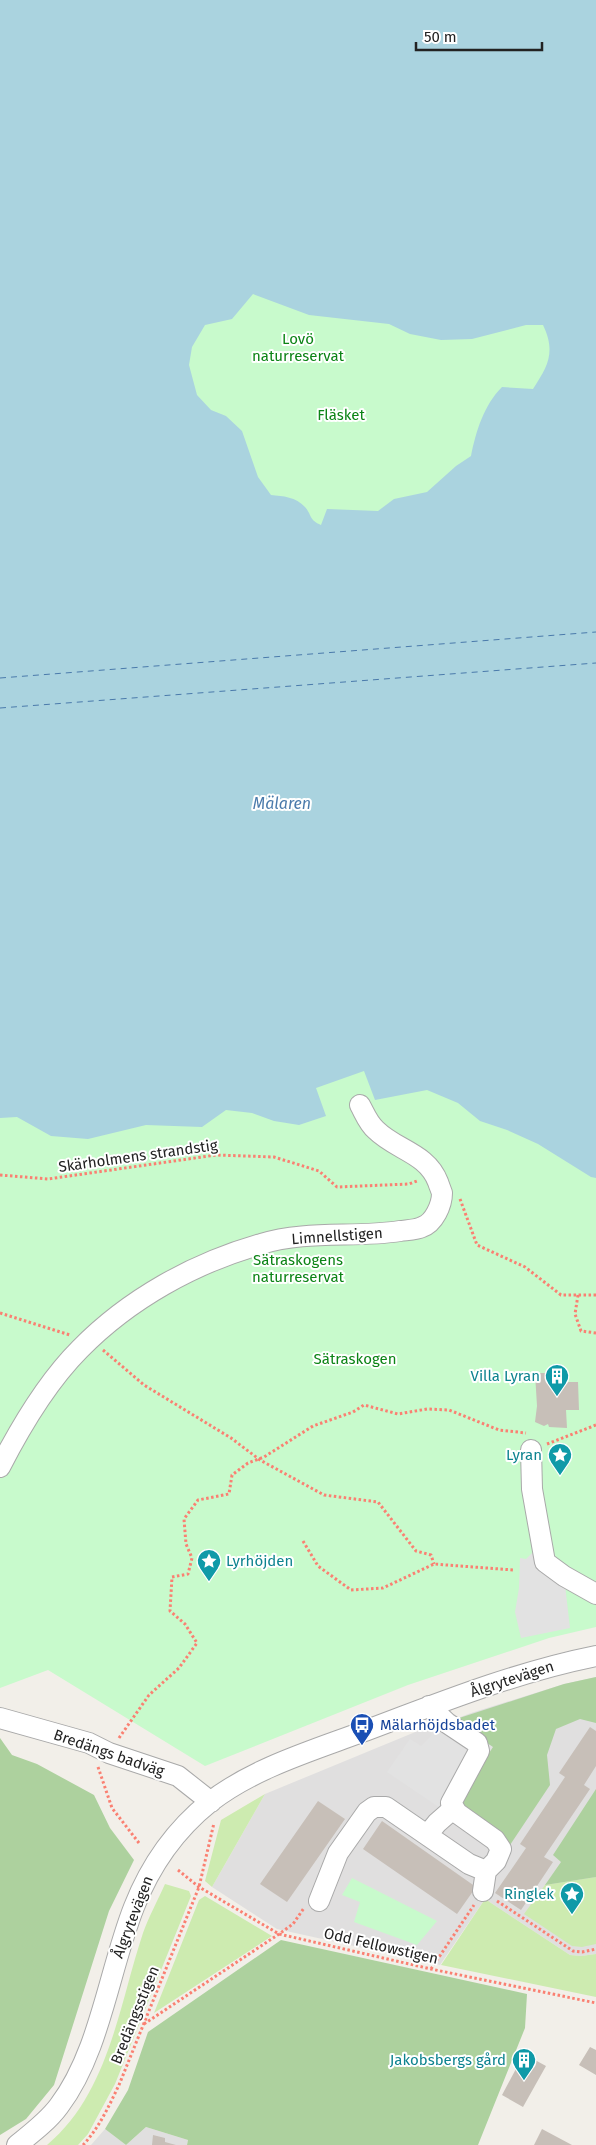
<svg xmlns="http://www.w3.org/2000/svg" width="596" height="2145" viewBox="0 0 596 2145" font-family="'Fira Sans',sans-serif">
	<style>
		.residential { fill: #e0dfdf }
		.grass { fill: #cdebb0 }
		.forest { fill: #add19e }
		.park { fill: #c8facc }
		.parking { fill: #e2e2e2 }
		.water { fill: #aad3df; fill-rule: evenodd }
		.lines { fill: none; stroke-linecap: round; stroke-linejoin: round }
		.ferry { stroke: #4a7aab; stroke-width: 1; stroke-dasharray: 6 5; stroke-linecap: butt }
		.building { fill: #c7bfb8 }
		.minor-casing { stroke: #a9a9a9; stroke-width: 22 }
		.path { stroke: #fa8072; stroke-width: 3; stroke-dasharray: 2.5 2.5; stroke-linecap: butt }
		.minor { stroke: #fff; stroke-width: 20 }
		.labels { text-anchor: middle; dominant-baseline: central; stroke-width: 4; stroke-linejoin: round; paint-order: stroke }
		.park-label { font-size: 15px; fill: #0c8416; stroke: #fff }
		.street-label { font-size: 15px; fill: #222; stroke: #fff }
		.culture-label { font-size: 15px; fill: #0d838f; stroke: #fff; text-anchor: end }
		.transit-label { font-size: 15px; fill: #164399; stroke: #fff; text-anchor: start }
		.water-label { font-size: 16px; font-style: italic; fill: #4a7aab; stroke: #fff }
	</style>
	<rect width="100%" height="100%" fill="#f2efe9"/>
	<path class="residential" d="M596,1677V1954L581,1956L570,1955L485,1899L440,1965L277,1929L212,1887L265,1794L425,1728L429,1729L471,1713L564,1684Z
		M146,2127L188,2140L187,2145H126Z
		M105,2129L126,2145H91Z"/>
	<path class="grass" d="M265,1794L212,1887L205,1881L221,1820Z
		M596,1877V1944L582,1947L572,1946L524,1914L545,1885Z
		M165,1884L189,1891L191,1896L115,2084L88,2134L78,2145H47C109,2093 119,2005 143,1933C149,1916 158,1900 165,1884Z
		M205,1896L272,1936L154,2013L199,1900Z
		M485,1899L570,1955L581,1956L596,1954V1997L441,1965Z"/>
	<path class="forest" d="M596,1677V1723L580,1719L556,1729L547,1755L550,1785L510,1845L454,1808L453,1720L564,1684Z
		M0,1738L12,1755L37,1764L94,1795L110,1828L134,1860L109,1911L54,2085L26,2119L0,2135Z
		M596,1789V1877L545,1885L561,1862L553,1855Z
		M281,1940L527,1994L525,2028L478,2145H187L188,2140L146,2127L126,2145L105,2129L128,2090L148,2032Z"/>
	<path class="park" d="M0,0H596V1627L549,1638L408,1685L205,1766L48,1670L0,1688Z
		M352,1878L437,1921L417,1945L354,1922L360,1902L342,1895Z"/>
	<path class="parking" d="M532,1553L564,1576L570,1628L521,1638L515,1612L519,1588L520,1558L526,1559Z
		M453,1720L493,1747L449,1814L387,1772L410,1739L421,1746L432,1735L429,1729Z"/>
	<path class="water" d="M0,0H596V1178L591,1177L538,1144L507,1130L480,1121L458,1103L427,1090L375,1100L364,1071L316,1088L326,1116L299,1125L274,1121L252,1113L226,1110L202,1127L146,1125L88,1139L51,1136L17,1117L0,1118ZM253,294L309,315L389,324L410,334L441,340L472,339L526,325H543C556,352 548,366 533,389L502,387C484,405 476,431 471,456L456,466L427,492L394,499L378,511L327,509L321,525C309,520 312,515 305,507C296,497 283,496 271,495L258,477L242,431L226,416L211,410L197,395L189,365L192,347L205,325L232,319Z"/>
	<g class="lines">
		<path class="ferry" d="M0,678L596,632
			M0,708L596,663"/>
	</g>
	<path class="building" d="M535,1373H552V1382H578L579,1410H566L567,1428L549,1427L548,1424L544,1426L535,1422L537,1406Z
		M590,1727L596,1731V1766L584,1785L590,1789L544,1857L553,1862L521,1910L495,1893L526,1848L520,1844L565,1777L559,1773Z
		M318,1801L345,1819L287,1902L260,1884Z
		M382,1821L476,1887L457,1914L363,1849Z
		M590,2047L596,2050V2075L579,2065Z
		M524,2054L546,2066L523,2107L502,2095Z
		M542,2129L572,2145H534Z
		M153,2135L165,2138V2142L176,2145H152Z"/>
	<g class="lines">
		<g class="minor-casing">
			<path id="minor" d="M531,1450L532,1489L545,1562L564,1576L596,1594
				M0,1467C21,1426 47,1382 80,1349C129,1299 194,1263 261,1244C306,1230 355,1238 400,1231C407,1230 416,1230 422,1227C434,1223 442,1205 442,1193C441,1190 439,1185 438,1182C427,1153 396,1150 376,1130C368,1123 365,1114 360,1105
				M429,1706L447,1723L477,1743L479,1751L451,1803L454,1808
				M0,1718L89,1743L109,1753L178,1776L211,1802
				M428,1834L437,1823L454,1808L457,1813L495,1840L501,1849L496,1861L486,1871L483,1891
				M319,1901L338,1853L367,1812L374,1807H386L469,1864L486,1871
				M17,2145C32,2133 48,2121 59,2106C100,2052 109,1970 134,1907C150,1866 175,1830 210,1802C254,1768 311,1751 362,1732C439,1703 516,1672 596,1656"/>
		</g>
		<path class="path" d="M0,1175L48,1179L216,1155L274,1157L319,1171L337,1187L409,1184L417,1181
			M460,1199L477,1245L525,1267L561,1295H596
			M578,1295L575,1314L581,1331L596,1333
			M0,1313L70,1335
			M103,1350L144,1385L231,1438L260,1460L324,1495L378,1502L416,1551L431,1555L434,1564
			M547,1444L596,1425
			M303,1541L318,1566L351,1590L383,1588L434,1564L513,1570
			M119,1738L149,1695L179,1668L197,1643L185,1624L170,1611L172,1577L188,1574L192,1558L186,1544L184,1519L198,1500L229,1494L232,1475L248,1463L264,1457L313,1426L353,1412L364,1405L398,1414L427,1409L449,1410L499,1430L526,1433
			M98,1767L112,1808L139,1843
			M178,1870L199,1887L279,1934L431,1969L596,2003
			M497,1901L573,1951L582,1952L596,1949
			M431,1969L474,1905
			M144,2024L279,1934L293,1924L304,1908
			M83,2145C99,2128 109,2106 119,2085L199,1887L214,1823"/>
		<use href="#minor" class="minor"/>
	</g>
	<defs>
		<g id="building-pin" transform="scale(1.25)"><path d="M0 17L-7.5 6A9.5 9.5 0 1 1 7.5 6Z" fill="#0f9aa8" stroke="#fff"/><path d="M-4-6H4V6H1V3H-1V6H-4ZM-2.5-4.3h1.7v1.8h-1.7ZM.8-4.3h1.7v1.8H.8ZM-2.5-1h1.7V.8h-1.7ZM.8-1h1.7V.8H.8Z" fill="#fff"/></g>
		<g id="sight-pin" transform="scale(1.25)"><path d="M0 17L-7.5 6A9.5 9.5 0 1 1 7.5 6Z" fill="#0f9aa8" stroke="#fff"/><path d="M0-6L1.8-2.2L6-1.7L2.9 1.2L3.7 5.4L0 3.3L-3.7 5.4L-2.9 1.2L-6-1.7L-1.8-2.2Z" fill="#fff"/></g>
		<g id="bus-pin" transform="scale(1.25)"><path d="M0 17L-7.5 6A9.5 9.5 0 1 1 7.5 6Z" fill="#1a4fb4" stroke="#fff"/><path d="M-5-6H5V4H4V6H2V4H-2V6H-4V4H-5ZM-3.5-4V0h7V-4ZM-3.5 1.2v1.5H-2V1.2ZM2 1.2v1.5H3.5V1.2Z" fill="#fff"/></g>
	</defs>
	<g fill-rule="evenodd">
		<use href="#building-pin" x="557" y="1376"/>
		<use href="#sight-pin" x="560" y="1455"/>
		<use href="#sight-pin" x="209" y="1561"/>
		<use href="#bus-pin" x="362" y="1725"/>
		<use href="#sight-pin" x="572" y="1894"/>
		<use href="#building-pin" x="524" y="2060"/>
	</g>
	<g class="labels">
		<g class="park-label">
			<text x="298" y="339">Lovö<tspan x="298" dy="17">naturreservat</tspan></text>
			<text x="341" y="415">Fläsket</text>
			<text x="298" y="1260">Sätraskogens<tspan x="298" dy="17">naturreservat</tspan></text>
			<text x="355" y="1359">Sätraskogen</text>
		</g>
		<g class="street-label">
			<text transform="translate(138 1156) rotate(-8)">Skärholmens strandstig</text>
			<text transform="translate(337 1236) rotate(-4)">Limnellstigen</text>
			<text transform="translate(512 1679) rotate(-18)">Ålgrytevägen</text>
			<text transform="translate(109 1753) rotate(19)">Bredängs badväg</text>
			<text transform="translate(133 1917) rotate(-69)">Ålgrytevägen</text>
			<text transform="translate(381 1946) rotate(13)">Odd Fellowstigen</text>
			<text transform="translate(135 2015) rotate(-68)">Bredängsstigen</text>
		</g>
		<g class="culture-label">
			<text x="540" y="1376">Villa Lyran</text>
			<text x="542" y="1455">Lyran</text>
			<text x="226" y="1561" text-anchor="start">Lyrhöjden</text>
			<text x="554" y="1894">Ringlek</text>
			<text x="506" y="2060">Jakobsbergs gård</text>
		</g>
		<g class="transit-label">
			<text x="380" y="1725">Mälarhöjdsbadet</text>
		</g>
		<g class="water-label">
			<text x="282" y="803">Mälaren</text>
		</g>
	</g>
	<path d="M416 42v8h126v-8" fill="none" stroke="#222222" stroke-width="2.5"/>
	<text x="424" y="42" font-size="15" fill="#222222" stroke="#ffffff" stroke-width="4" paint-order="stroke">50 m</text>
</svg>
